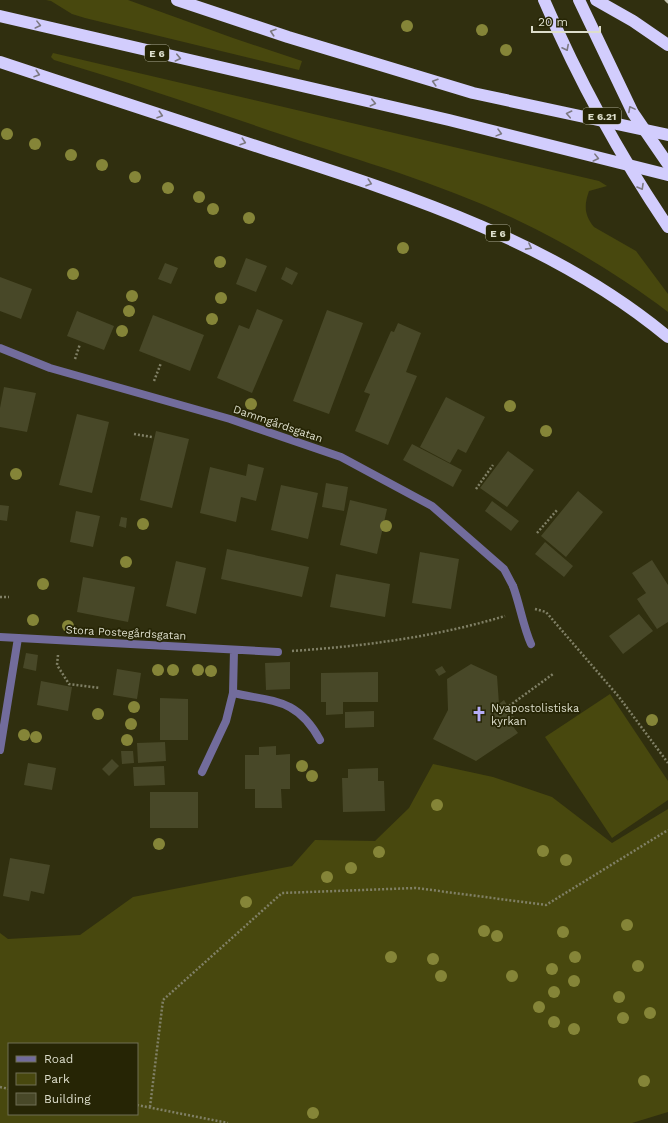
<svg xmlns="http://www.w3.org/2000/svg" width="668" height="1123" viewBox="0 0 668 1123" font-family="'Work Sans',sans-serif">
	<style>
		.green { fill: #48480e; fill-rule: evenodd }
		.building { fill: #484828 }
		.lines { fill: none; stroke-linecap: round; stroke-linejoin: round }
		.path { stroke: #808066; stroke-width: 2.5; stroke-dasharray: 2 2; stroke-linecap: butt }
		.service { stroke: #726c9c; stroke-width: 8 }
		.minor { stroke: #726c9c; stroke-width: 8 }
		.motorway { stroke: #d2cdfd; stroke-width: 12 }
		.rail { stroke: #bdbeaa; stroke-width: 3 }
		.motorway-bridge { stroke: #d2cdfd; stroke-width: 12 }
		.tree { fill: #858538 }
		.oneway { stroke: #7c7981 }
		.labels { text-anchor: middle; dominant-baseline: central; stroke-width: 3.5; stroke-linejoin: round; paint-order: stroke }
		.shield { fill: #262505; stroke: #a6a690; stroke-width: 1 }
		.shield-label { font-size: 10px; font-weight: bold; fill: #dddecc }
		.street-label { font-size: 11px; fill: #dddecc; stroke: #262505 }
		.poi-label { font-size: 11px; fill: #dddecc; stroke: #262505; text-anchor: start }
	</style>
	<rect width="100%" height="100%" fill="#302f0f"/>
	<path class="green" d="M46,0H128L233,38L302,61L299,70L85,18L72,14L51,1Z
		M53,53L599,181L607,186L589,191C584,205 584,215 594,227L636,251L668,294V312C625,279 568,244 519,221C445,185 364,162 286,136C209,110 132,83 54,60L51,57Z
		M610,694L668,781V800L612,838L545,737Z
		M433,764L493,777L552,797L612,843L668,809V1112L632,1123H0V933L8,939L80,935L133,897L292,866L315,840L375,841L409,808ZM9,1044H137V1114H9Z"/>
	<path class="building" d="M246,258L267,266L256,292L236,284Z
		M165,263L178,268L171,284L158,279Z
		M286,267L298,273L292,285L281,279Z
		M0,277L32,289L21,319L0,311Z
		M257,309L283,320L252,393L217,378L239,325L249,329Z
		M327,310L363,323L329,414L293,401Z
		M77,311L114,326L104,350L67,336Z
		M153,315L204,335L190,371L139,351Z
		M398,323L421,333L406,372L417,376L388,445L355,431L370,394L364,392L391,331L394,332Z
		M4,387L36,393L27,432L0,427V408Z
		M446,397L485,417L466,453L458,449L450,463L420,447Z
		M77,414L109,422L92,493L59,485Z
		M156,431L189,439L172,508L140,500Z
		M412,444L462,470L453,487L403,460Z
		M508,451L534,470L507,507L480,488Z
		M248,464L264,468L256,501L241,497L236,522L200,513L210,467L246,476Z
		M326,483L348,487L344,511L322,507Z
		M281,485L318,493L308,539L271,530Z
		M578,491L603,512L566,557L541,536Z
		M350,500L387,509L377,554L340,545Z
		M492,501L519,521L511,531L485,511Z
		M0,505L9,506L7,521L0,520Z
		M76,511L100,516L93,547L70,542Z
		M121,517L127,518L126,528L119,526Z
		M545,542L573,566L564,577L535,554Z
		M227,549L309,567L302,597L221,579Z
		M420,552L459,559L451,609L412,603Z
		M652,560L668,585V622L657,629L637,599L646,593L632,573Z
		M176,561L206,568L196,614L166,606Z
		M336,574L390,584L385,617L330,607Z
		M83,577L135,587L128,622L77,612Z
		M639,614L653,631L623,654L609,636Z
		M26,653L38,655L36,671L23,668Z
		M290,662V689L266,690L265,663Z
		M471,664L497,676L499,704L504,700L514,717L508,720L518,733L476,761L433,739L448,710L447,679Z
		M442,666L446,672L439,676L435,670Z
		M117,669L141,673L137,699L113,695Z
		M378,672V702H343V714L326,715V702H321V673Z
		M41,681L72,687L68,711L37,705Z
		M160,698L188,699V740H160Z
		M374,711V727L345,728V712Z
		M165,742L166,761L138,763L137,743Z
		M276,746V755L290,754V789H281L282,808H255V789H245V755H259V747Z
		M121,751H133L134,763L122,764Z
		M112,759L119,766L109,776L102,769Z
		M28,763L56,768L52,790L24,785Z
		M164,766L165,785L134,786L133,767Z
		M378,768V781H384L385,811L343,812L342,778H348V769Z
		M150,792H198V828H150Z
		M10,858L50,865L44,894L31,891L29,901L3,896Z"/>
	<g class="lines">
		<path class="path" d="M75,359L80,344
			M154,381L161,363
			M134,434L152,437
			M476,489L493,465
			M537,533L558,509
			M0,597H9
			M535,609L546,612L619,697L668,763
			M292,651C365,646 435,637 505,616
			M58,655L57,665L69,684L100,688
			M509,706L553,674
			M0,1087L9,1089
			M137,1105L228,1123
			M150,1107L163,1000L282,893L416,888L546,905L668,830"/>
		<path class="service" d="M513,586C520,605 523,626 531,644
			M0,750L18,638
			M202,772L226,721L233,693"/>
		<path class="minor" d="M0,348L50,368L230,419L341,457L432,506L504,569L513,586
			M0,637L278,652
			M234,650L233,693C274,702 297,698 320,740"/>
		<path class="motorway" d="M177,0L288,37L473,93L668,135
			M596,0L633,21L668,45
			M0,16L449,120L668,175
			M0,62C90,92 180,121 271,151C410,196 554,242 668,337"/>
		<path class="rail" d="M666,0L668,2"/>
		<path class="motorway-bridge" d="M544,0C578,79 620,156 668,227
			M579,0L633,113L668,164"/>
	</g>
	<g class="tree">
		<circle cx="407" cy="26" r="6"/>
		<circle cx="482" cy="30" r="6"/>
		<circle cx="506" cy="50" r="6"/>
		<circle cx="7" cy="134" r="6"/>
		<circle cx="35" cy="144" r="6"/>
		<circle cx="71" cy="155" r="6"/>
		<circle cx="102" cy="165" r="6"/>
		<circle cx="135" cy="177" r="6"/>
		<circle cx="168" cy="188" r="6"/>
		<circle cx="199" cy="197" r="6"/>
		<circle cx="213" cy="209" r="6"/>
		<circle cx="249" cy="218" r="6"/>
		<circle cx="403" cy="248" r="6"/>
		<circle cx="220" cy="262" r="6"/>
		<circle cx="73" cy="274" r="6"/>
		<circle cx="132" cy="296" r="6"/>
		<circle cx="221" cy="298" r="6"/>
		<circle cx="129" cy="311" r="6"/>
		<circle cx="212" cy="319" r="6"/>
		<circle cx="122" cy="331" r="6"/>
		<circle cx="251" cy="404" r="6"/>
		<circle cx="510" cy="406" r="6"/>
		<circle cx="546" cy="431" r="6"/>
		<circle cx="16" cy="474" r="6"/>
		<circle cx="143" cy="524" r="6"/>
		<circle cx="386" cy="526" r="6"/>
		<circle cx="126" cy="562" r="6"/>
		<circle cx="43" cy="584" r="6"/>
		<circle cx="33" cy="620" r="6"/>
		<circle cx="68" cy="626" r="6"/>
		<circle cx="158" cy="670" r="6"/>
		<circle cx="173" cy="670" r="6"/>
		<circle cx="198" cy="670" r="6"/>
		<circle cx="211" cy="671" r="6"/>
		<circle cx="134" cy="707" r="6"/>
		<circle cx="98" cy="714" r="6"/>
		<circle cx="652" cy="720" r="6"/>
		<circle cx="131" cy="724" r="6"/>
		<circle cx="24" cy="735" r="6"/>
		<circle cx="36" cy="737" r="6"/>
		<circle cx="127" cy="740" r="6"/>
		<circle cx="302" cy="766" r="6"/>
		<circle cx="312" cy="776" r="6"/>
		<circle cx="437" cy="805" r="6"/>
		<circle cx="159" cy="844" r="6"/>
		<circle cx="543" cy="851" r="6"/>
		<circle cx="379" cy="852" r="6"/>
		<circle cx="566" cy="860" r="6"/>
		<circle cx="351" cy="868" r="6"/>
		<circle cx="327" cy="877" r="6"/>
		<circle cx="246" cy="902" r="6"/>
		<circle cx="627" cy="925" r="6"/>
		<circle cx="484" cy="931" r="6"/>
		<circle cx="563" cy="932" r="6"/>
		<circle cx="497" cy="936" r="6"/>
		<circle cx="391" cy="957" r="6"/>
		<circle cx="575" cy="957" r="6"/>
		<circle cx="433" cy="959" r="6"/>
		<circle cx="638" cy="966" r="6"/>
		<circle cx="552" cy="969" r="6"/>
		<circle cx="441" cy="976" r="6"/>
		<circle cx="512" cy="976" r="6"/>
		<circle cx="574" cy="981" r="6"/>
		<circle cx="554" cy="992" r="6"/>
		<circle cx="619" cy="997" r="6"/>
		<circle cx="539" cy="1007" r="6"/>
		<circle cx="650" cy="1013" r="6"/>
		<circle cx="623" cy="1018" r="6"/>
		<circle cx="554" cy="1022" r="6"/>
		<circle cx="574" cy="1029" r="6"/>
		<circle cx="644" cy="1081" r="6"/>
		<circle cx="313" cy="1113" r="6"/>
	</g>
	<defs><path id="oneway-chevron" d="M-2-3.5L2.5 0L-2 3.5" fill="none" stroke-width="1.6" stroke-linecap="round" stroke-linejoin="round"/></defs>
	<g class="oneway">
		<use href="#oneway-chevron" transform="translate(38 25) rotate(14)"/>
		<use href="#oneway-chevron" transform="translate(273 32) rotate(-162)"/>
		<use href="#oneway-chevron" transform="translate(566 48) rotate(63)"/>
		<use href="#oneway-chevron" transform="translate(178 58) rotate(13)"/>
		<use href="#oneway-chevron" transform="translate(37 74) rotate(18)"/>
		<use href="#oneway-chevron" transform="translate(435 82) rotate(-163)"/>
		<use href="#oneway-chevron" transform="translate(373 103) rotate(13)"/>
		<use href="#oneway-chevron" transform="translate(631 109) rotate(-118)"/>
		<use href="#oneway-chevron" transform="translate(569 114) rotate(-168)"/>
		<use href="#oneway-chevron" transform="translate(160 115) rotate(18)"/>
		<use href="#oneway-chevron" transform="translate(499 133) rotate(15)"/>
		<use href="#oneway-chevron" transform="translate(243 142) rotate(18)"/>
		<use href="#oneway-chevron" transform="translate(596 158) rotate(14)"/>
		<use href="#oneway-chevron" transform="translate(369 183) rotate(19)"/>
		<use href="#oneway-chevron" transform="translate(641 187) rotate(60)"/>
		<use href="#oneway-chevron" transform="translate(529 247) rotate(28)"/>
	</g>
	<defs>
		<g id="church-bare" transform="scale(1.2)"><path d="M-1.2-6h2.4v3.5h3.3v2.4h-3.3V6h-2.4V-.1h-3.3v-2.4h3.3Z" fill="#b5acf8" stroke="#262505" stroke-width="2.5" paint-order="stroke"/></g>
	</defs>
	<g fill-rule="evenodd">
		<use href="#church-bare" x="479" y="714"/>
	</g>
	<g class="labels">
		<g class="shield">
			<rect x="145" y="45" width="24" height="16" rx="3"/>
			<rect x="583" y="108" width="38" height="16" rx="3"/>
			<rect x="486" y="225" width="24" height="16" rx="3"/>
		</g>
		<g class="shield-label">
			<text x="157" y="53">E 6</text>
			<text x="602" y="116">E 6.21</text>
			<text x="498" y="233">E 6</text>
		</g>
		<g class="street-label">
			<text transform="translate(278 424) rotate(19)">Dammgårdsgatan</text>
			<text transform="translate(126 633) rotate(3)">Stora Postegårdsgatan</text>
		</g>
		<g class="poi-label">
			<text x="491" y="708">Nyapostolistiska<tspan x="491" dy="13">kyrkan</tspan></text>
		</g>
	</g>
	<rect x="8" y="1043" width="130" height="72" fill="#262505" stroke="#6f6f55"/>
	<rect x="16" y="1056" width="20" height="6" fill="#726c9c" stroke="#6f6f55"/>
	<text x="44" y="1063" font-size="12" fill="#dddecc">Road</text>
	<rect x="16" y="1073" width="20" height="12" fill="#48480e" stroke="#6f6f55"/>
	<text x="44" y="1083" font-size="12" fill="#dddecc">Park</text>
	<rect x="16" y="1093" width="20" height="12" fill="#484828" stroke="#6f6f55"/>
	<text x="44" y="1103" font-size="12" fill="#dddecc">Building</text>
	<path d="M532 26v6h68v-6" fill="none" stroke="#dddecc" stroke-width="2"/>
	<text x="538" y="26" font-size="12" fill="#dddecc" stroke="#262505" stroke-width="3" paint-order="stroke">20 m</text>
</svg>
